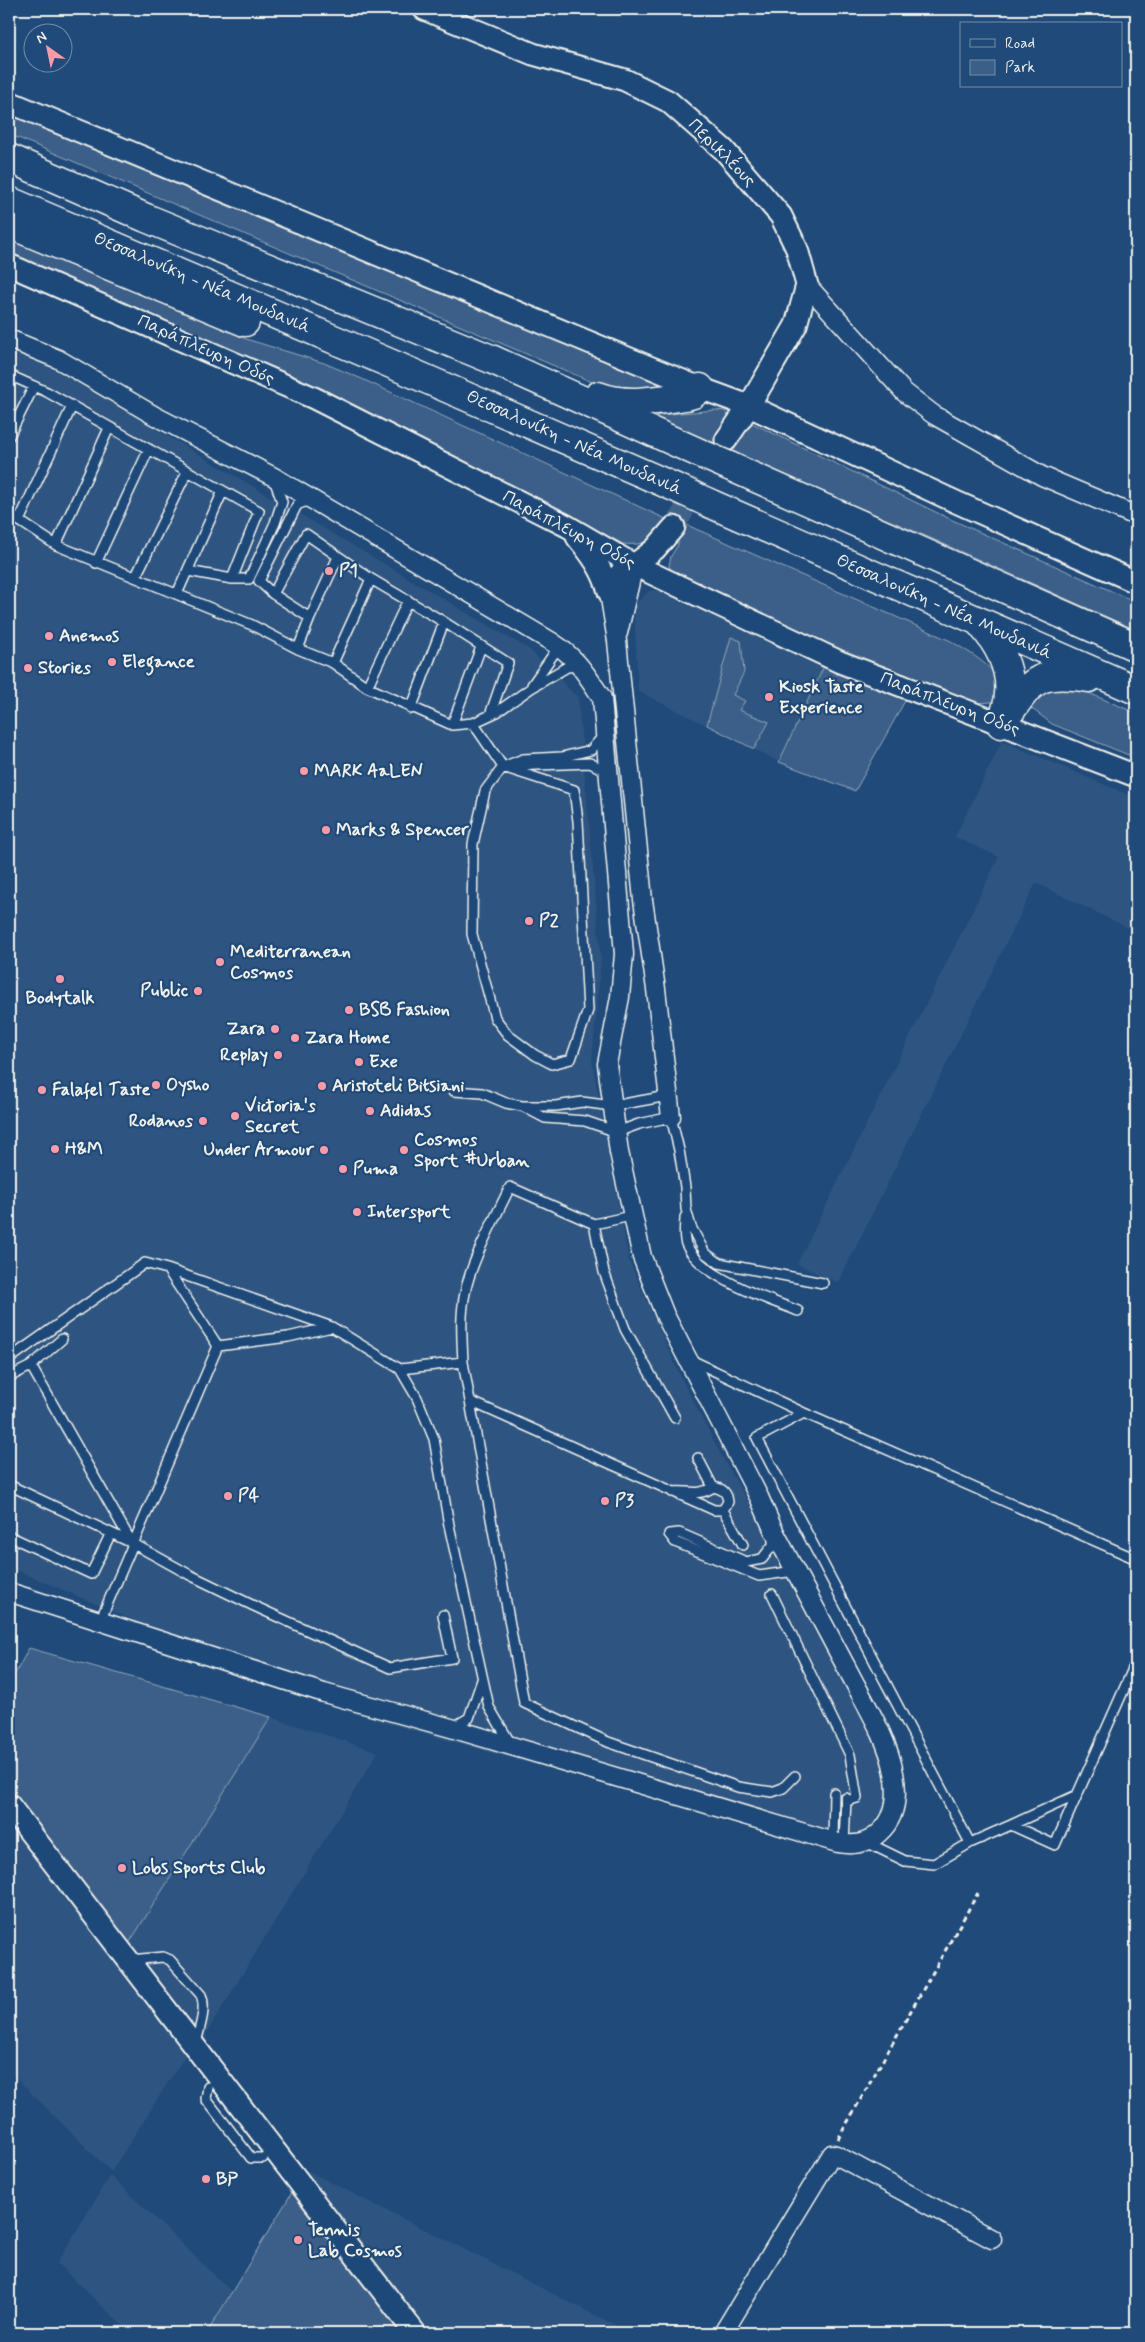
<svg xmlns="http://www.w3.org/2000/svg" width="1145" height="2342" viewBox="0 0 1145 2342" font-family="Mynerve,sans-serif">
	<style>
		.built { fill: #2d5581 }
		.green { fill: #3a5f88; stroke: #97a8b8 }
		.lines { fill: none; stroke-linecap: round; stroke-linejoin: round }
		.tertiary-tunnel { stroke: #3f638a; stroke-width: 21; stroke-dasharray: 21 11; stroke-linecap: butt }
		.service-casing { stroke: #f4f1e8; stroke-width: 12 }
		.minor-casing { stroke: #f4f1e8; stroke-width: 21 }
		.tertiary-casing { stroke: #f4f1e8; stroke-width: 25 }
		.trunk-casing { stroke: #f4f1e8; stroke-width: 31 }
		.path { stroke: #f4f1e8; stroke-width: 3; stroke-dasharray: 5 4; stroke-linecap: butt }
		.service { stroke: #1f4a7a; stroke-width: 9 }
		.minor { stroke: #1f4a7a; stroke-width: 18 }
		.tertiary { stroke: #1f4a7a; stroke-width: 21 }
		.trunk { stroke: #1f4a7a; stroke-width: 28 }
		.trunk-bridge-casing { stroke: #f4f1e8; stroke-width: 31; stroke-linecap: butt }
		.trunk-bridge { stroke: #1f4a7a; stroke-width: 28 }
		.poi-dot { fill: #ff9aa2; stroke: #1f4a7a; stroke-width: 2 }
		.labels { text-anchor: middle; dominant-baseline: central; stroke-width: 4.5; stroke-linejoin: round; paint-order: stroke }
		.street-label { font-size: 18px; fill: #f4f1e8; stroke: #1f4a7a }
		.poi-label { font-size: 18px; font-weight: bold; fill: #f4f1e8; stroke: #1f4a7a; text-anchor: start }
	</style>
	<rect width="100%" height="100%" fill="#1f4a7a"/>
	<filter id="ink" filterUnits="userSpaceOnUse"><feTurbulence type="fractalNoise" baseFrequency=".02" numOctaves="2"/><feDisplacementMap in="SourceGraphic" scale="10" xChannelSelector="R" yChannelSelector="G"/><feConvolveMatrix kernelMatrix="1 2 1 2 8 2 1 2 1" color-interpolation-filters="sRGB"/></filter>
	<g filter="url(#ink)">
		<path class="built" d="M9,349L39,360L530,650L578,698L601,960L592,1061L629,1261L683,1382L726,1464L893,1747L902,1775L905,1795L903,1809L901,1817L889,1837L880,1844L804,1841L352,1713L9,1567Z
			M666,589L824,666L779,762L638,691L634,605L649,591Z
			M1002,741L1136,798V932L1036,883L838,1283L797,1264L999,857L955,837Z
			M271,1717L378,1752L206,2034L208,2049L128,1945Z
			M9,1819L188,2051L111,2172L9,2071Z
			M296,2165L631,2333H424Z
			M110,2175L231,2291L207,2333H130L57,2263Z"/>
		<path class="green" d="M9,107L679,387L618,393L9,134Z
			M9,239L246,339L324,363L362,379L666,519C651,539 650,546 623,544L438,448L199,335L9,254Z
			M715,410L726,411L730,421L714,450L651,418L660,415Z
			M752,423L950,519L1136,602V630L928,537L732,453Z
			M680,522L951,641C972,655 998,666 1002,693L991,702L978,703L847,653L675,576L669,566L671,556L678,545Z
			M731,637L741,641L744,672L733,695L745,701L739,710L769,722L754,749L707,725Z
			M824,666L906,699L855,791L779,762Z
			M1072,686L1136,713V758L1052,724L1031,708L1032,692Z
			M29,1648L271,1717L128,1945L9,1790V1685Z
			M294,2189L404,2333H207Z"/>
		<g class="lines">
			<path class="tertiary-tunnel" d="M674,527L722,447"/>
			<g class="service-casing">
				<path id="service" d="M9,375L47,392L259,511L232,579H249L275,523L282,502L274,479
					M9,436L34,386
					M312,499L297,505L259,581L273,594L306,534L371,579L444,622L508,663L490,715
					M9,514L56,545L252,625L298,649L333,663L367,687L452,725L473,723L497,712L531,688L567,667L578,666
					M19,521L72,406
					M56,545L109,428
					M96,563L149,449
					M188,571L232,579
					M136,576L187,472
					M177,594L223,491
					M273,594L310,618L338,557
					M298,649L310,618
					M333,663L371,579
					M532,685L555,652L553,643
					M367,687L408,600
					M411,709L444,622
					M473,723L503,767L574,790L578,821L588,1010L571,1059L552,1064L535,1055L508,1035L495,1018L472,934L473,844L485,791L503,767L523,759L562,757L591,750L604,735
					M452,725L481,647
					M511,766L590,763L608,772
					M454,1091L482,1093L506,1103L522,1106
					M668,1096L612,1106L582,1102L556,1106H522L545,1118L585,1121L617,1132L639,1124L671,1117L679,1150L685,1187L686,1209L691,1227L705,1253L719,1263L823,1283
					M631,1216L594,1224L604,1272L625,1329L675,1418
					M685,1217C685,1226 683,1237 686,1244C701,1278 766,1298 798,1311
					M594,1224L510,1187C495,1219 472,1258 465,1293C460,1316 462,1339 463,1362L524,1703L608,1742L738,1787L772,1792L783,1788L795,1776
					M167,1269L332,1327
					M218,1346L288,1337L332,1327L400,1369L417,1398L434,1439L449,1525L489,1707L511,1744
					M9,1359L145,1263L167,1269L218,1346
					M689,1359L804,1413L1136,1559
					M31,1366L132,1543
					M400,1369L463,1362
					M9,1377L31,1366L62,1339
					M472,1402L714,1510H723L728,1502C727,1492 723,1489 713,1487C699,1497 687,1490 672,1492
					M804,1413L757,1438L970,1843
					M698,1458L713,1487
					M9,1485L132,1543L190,1575L254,1606L390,1668L452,1658L443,1615
					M723,1510L743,1545
					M669,1534L675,1542L759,1576L795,1571
					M669,1534L679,1533L746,1562L762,1559L773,1545V1535
					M9,1536L91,1574L111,1533
					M772,1594L850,1755L857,1798L850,1800
					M100,1621L218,1346
					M452,1728L469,1718L482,1680
					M1011,1825L1077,1795
					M833,1841L834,1793
					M866,1842L905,1861L934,1864L970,1843L1011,1825L1055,1845L1136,1662
					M844,1844L846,1798
					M130,1960L163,1957L170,1960L201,1995C207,2008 199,2029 196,2043
					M208,2087L206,2099L251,2158H263"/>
			</g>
			<g class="minor-casing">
				<path id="minor" d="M807,285L904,392L934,415L1042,476L1136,516
					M9,339L58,359L155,416L274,477L552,642C577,658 586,674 602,698L624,954L620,997L607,1064L619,1152L642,1257L665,1315L759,1497L773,1529C799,1578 825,1627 851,1676C867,1707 888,1739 894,1773C898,1794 897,1817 879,1833C867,1844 854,1846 838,1843L451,1728L324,1693L9,1592
					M634,565L622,569L618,574L609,592L617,641L643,900L656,989L671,1117
					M618,633L634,565
					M723,2333L832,2154L836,2155L992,2239"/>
			</g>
			<g class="tertiary-casing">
				<path id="tertiary" d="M424,9L533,54L625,80L668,101L724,150L781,216L797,249L807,285L796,325L749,406L726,440
					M9,102L700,388L749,406L956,502L1136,582
					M9,265L314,398L567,526L634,565L840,662L1136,776
					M577,537C592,555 603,570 609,592
					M634,565L655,549L674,527
					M9,1805L415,2333"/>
			</g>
			<g class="trunk-casing">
				<path id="trunk" d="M9,158L146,218L491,359L704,455
					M9,201L394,365L681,490
					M9,224L245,322
					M598,396C627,407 657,400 686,396L693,394L700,388
					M729,466L1136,647
					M709,503L1136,690
					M981,624C1003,649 1017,680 1005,713
					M1001,724C1032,683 1032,669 1089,678"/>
			</g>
			<path class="path" d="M838,2139L978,1893"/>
			<use href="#service" class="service"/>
			<use href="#minor" class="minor"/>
			<use href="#tertiary" class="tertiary"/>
			<use href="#trunk" class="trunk"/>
			<g class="trunk-bridge-casing">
				<path id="trunk-bridge" d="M704,455L729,466
					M681,490L709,503"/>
			</g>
			<use href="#trunk-bridge" class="trunk-bridge"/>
		</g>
	</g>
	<g class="poi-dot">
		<circle cx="329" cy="571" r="5"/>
		<circle cx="49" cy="636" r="5"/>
		<circle cx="112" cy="662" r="5"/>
		<circle cx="28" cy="668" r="5"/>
		<circle cx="769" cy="697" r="5"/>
		<circle cx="304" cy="771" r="5"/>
		<circle cx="326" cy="830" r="5"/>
		<circle cx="529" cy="921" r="5"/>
		<circle cx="220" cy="962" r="5"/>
		<circle cx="60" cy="979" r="5"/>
		<circle cx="198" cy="991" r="5"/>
		<circle cx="349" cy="1010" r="5"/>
		<circle cx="275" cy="1029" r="5"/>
		<circle cx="295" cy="1038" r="5"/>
		<circle cx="278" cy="1055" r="5"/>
		<circle cx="359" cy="1062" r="5"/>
		<circle cx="156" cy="1085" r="5"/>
		<circle cx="322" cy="1086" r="5"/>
		<circle cx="42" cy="1090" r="5"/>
		<circle cx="370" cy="1111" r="5"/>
		<circle cx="235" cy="1116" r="5"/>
		<circle cx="203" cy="1121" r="5"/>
		<circle cx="55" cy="1149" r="5"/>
		<circle cx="324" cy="1150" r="5"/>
		<circle cx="404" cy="1150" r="5"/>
		<circle cx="343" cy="1169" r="5"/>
		<circle cx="357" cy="1212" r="5"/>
		<circle cx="228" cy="1496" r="5"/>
		<circle cx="605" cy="1501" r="5"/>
		<circle cx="122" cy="1868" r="5"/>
		<circle cx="206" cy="2179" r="5"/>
		<circle cx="298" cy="2240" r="5"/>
	</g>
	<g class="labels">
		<g class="street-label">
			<text transform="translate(722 153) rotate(45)">Περικλέους</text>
			<text transform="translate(202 283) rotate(23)">Θεσσαλονίκη - Νέα Μουδανιά</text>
			<text transform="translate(206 350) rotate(24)">Παράπλευρη Οδός</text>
			<text transform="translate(574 443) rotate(24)">Θεσσαλονίκη - Νέα Μουδανιά</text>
			<text transform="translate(569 530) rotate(28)">Παράπλευρη Οδός</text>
			<text transform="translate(944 607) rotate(24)">Θεσσαλονίκη - Νέα Μουδανιά</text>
			<text transform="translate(950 704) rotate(21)">Παράπλευρη Οδός</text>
		</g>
		<g class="poi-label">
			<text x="339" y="571">P1</text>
			<text x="59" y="636">Anemos</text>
			<text x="122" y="662">Elegance</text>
			<text x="38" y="668">Stories</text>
			<text x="779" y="687">Kiosk Taste<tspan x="779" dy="21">Experience</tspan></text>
			<text x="314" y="771">MARK AaLEN</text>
			<text x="336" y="830">Marks &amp; Spencer</text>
			<text x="539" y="921">P2</text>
			<text x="230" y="952">Mediterranean<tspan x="230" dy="21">Cosmos</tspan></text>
			<text x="188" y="991" text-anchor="end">Public</text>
			<text x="60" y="998" text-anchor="middle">Bodytalk</text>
			<text x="359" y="1010">BSB Fashion</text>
			<text x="265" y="1029" text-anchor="end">Zara</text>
			<text x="305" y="1038">Zara Home</text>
			<text x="268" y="1055" text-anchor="end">Replay</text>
			<text x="369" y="1062">Exe</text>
			<text x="166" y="1085">Oysho</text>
			<text x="332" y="1086">Aristoteli Bitsiani</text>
			<text x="52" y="1090">Falafel Taste</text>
			<text x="245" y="1106">Victoria's<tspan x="245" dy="21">Secret</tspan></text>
			<text x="380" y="1111">Adidas</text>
			<text x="193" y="1121" text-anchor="end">Rodanos</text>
			<text x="414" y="1140">Cosmos<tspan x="414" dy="21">Sport #Urban</tspan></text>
			<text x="65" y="1149">H&amp;M</text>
			<text x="314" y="1150" text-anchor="end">Under Armour</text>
			<text x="353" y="1169">Puma</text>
			<text x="367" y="1212">Intersport</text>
			<text x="238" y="1496">P4</text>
			<text x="615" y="1501">P3</text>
			<text x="132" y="1868">Lobs Sports Club</text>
			<text x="216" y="2179">BP</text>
			<text x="308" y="2230">Tennis<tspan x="308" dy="21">Lab Cosmos</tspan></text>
		</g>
	</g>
	<rect width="1145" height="2342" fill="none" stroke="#1f4a7a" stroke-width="30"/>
	<rect x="15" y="15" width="1115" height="2312" fill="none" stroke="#f4f1e8" stroke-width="2" filter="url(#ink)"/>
	<rect x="960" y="22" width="162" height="65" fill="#1f4a7a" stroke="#748da6"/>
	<rect x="970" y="39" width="25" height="8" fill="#1f4a7a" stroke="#748da6"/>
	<text x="1005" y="48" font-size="15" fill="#f4f1e8">Road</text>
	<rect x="970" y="60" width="25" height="15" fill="#3a5f88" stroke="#748da6"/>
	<text x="1005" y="72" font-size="15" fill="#f4f1e8">Park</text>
	<g transform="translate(48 48) rotate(327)"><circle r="24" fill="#1f4a7a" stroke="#748da6"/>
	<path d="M0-4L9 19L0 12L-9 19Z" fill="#ff9aa2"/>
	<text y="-8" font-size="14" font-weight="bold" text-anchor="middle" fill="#f4f1e8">N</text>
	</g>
</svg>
